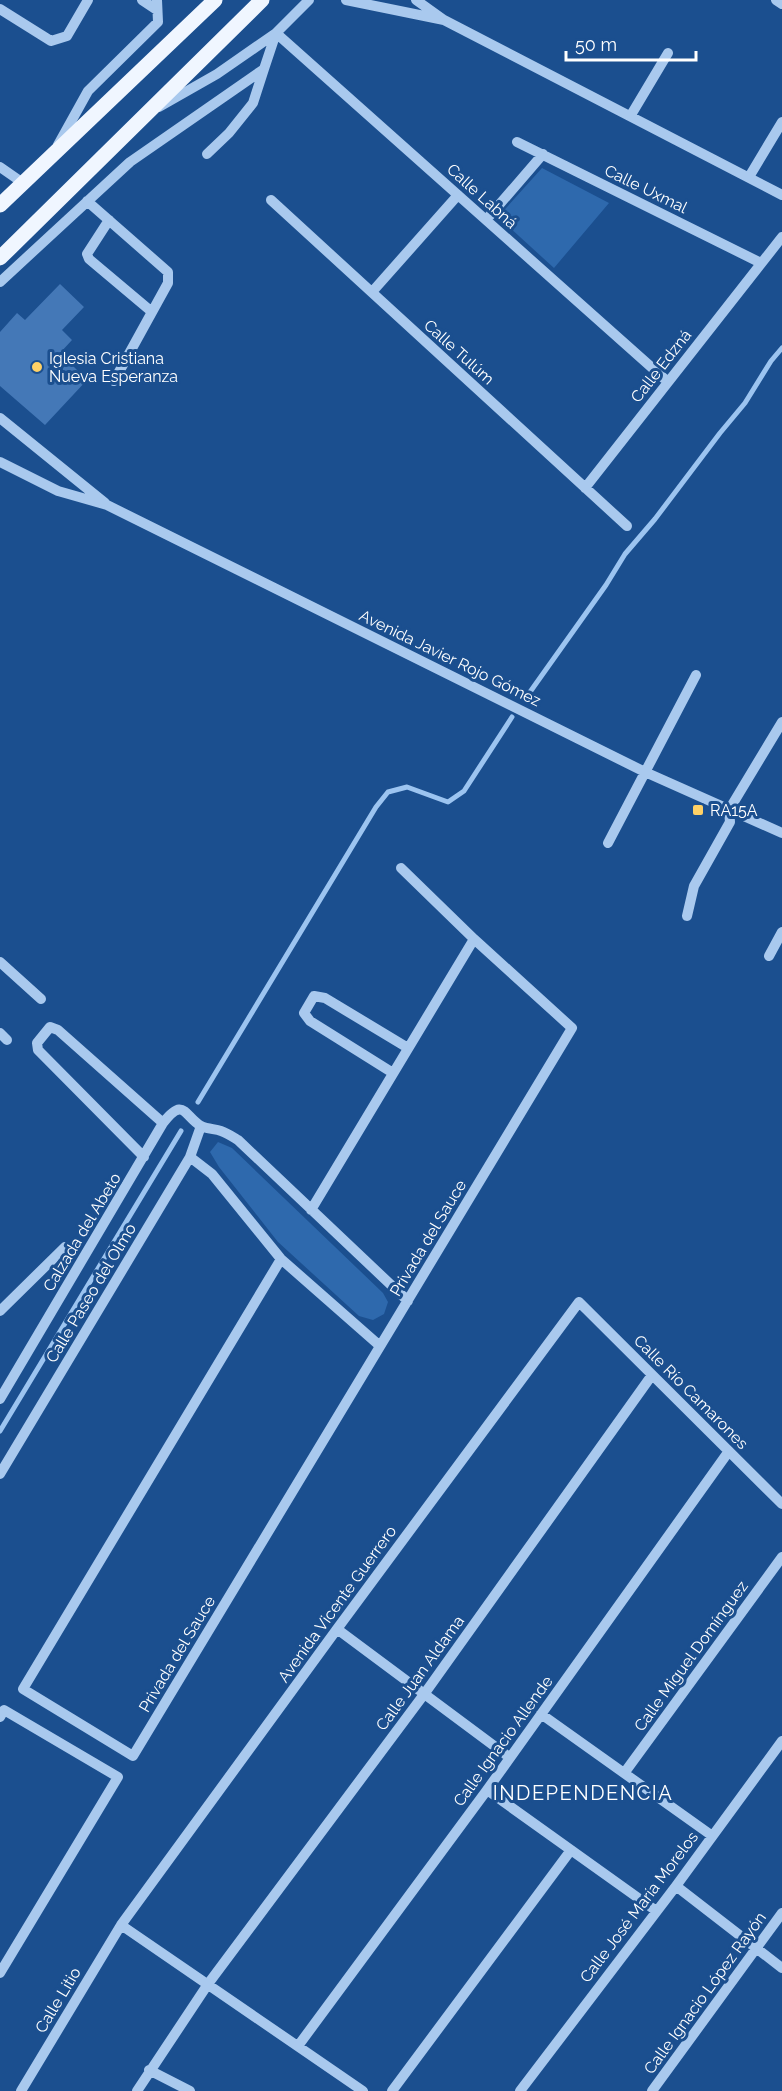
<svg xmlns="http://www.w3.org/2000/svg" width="782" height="2091" viewBox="0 0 782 2091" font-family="Raleway,sans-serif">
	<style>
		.green { fill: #2e69ad }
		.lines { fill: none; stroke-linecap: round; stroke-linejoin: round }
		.stream { stroke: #9cc4f0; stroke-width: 5 }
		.building { fill: #4478b7 }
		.minor { stroke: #a9c9ee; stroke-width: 10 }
		.major { stroke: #f0f6ff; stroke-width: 15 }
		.poi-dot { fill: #ffd166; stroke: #1b4f8f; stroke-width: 2 }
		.labels { text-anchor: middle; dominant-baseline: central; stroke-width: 6; stroke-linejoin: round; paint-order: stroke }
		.street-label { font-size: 16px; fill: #fff; stroke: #1b4f8f }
		.poi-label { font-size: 16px; fill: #fff; stroke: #1b4f8f; text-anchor: start }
		.quarter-label { font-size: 20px; letter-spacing: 1.5px; fill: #fff; stroke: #1b4f8f }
	</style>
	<rect width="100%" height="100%" fill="#1b4f8f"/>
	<path class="green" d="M542,168L609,203L554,268L498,217Z
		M218,1142L232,1148L383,1293L388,1302L384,1314L373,1320L359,1316L278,1242L219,1167L210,1152Z"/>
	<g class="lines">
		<path class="stream" d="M530,692L606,585L625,554L655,519L720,433L745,403L771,361L782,348
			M198,1102L376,807L388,792L407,787L448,802L464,791L512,717
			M0,1431L181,1131"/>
	</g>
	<path class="building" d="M60,284L84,307L62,330L72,340L60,353L87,380L45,425L0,386V332L17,313L25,320Z"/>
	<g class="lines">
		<path class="minor" d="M142,0L157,10
			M346,0L444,20L416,0
			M776,0L782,4
			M0,9L51,41L67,36L88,0
			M444,20L782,195
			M159,107L217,74L276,33L309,0
			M631,115L668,53
			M517,142L761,263
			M58,145L88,91L158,22L157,0
			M207,154L229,133L253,103L264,69
			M0,167L23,183
			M749,177L782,122
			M271,200L627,526
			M87,201L168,272V283L114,381
			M109,220L87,254L89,259L152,312
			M486,220L543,154
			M0,282L130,162L264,69L276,33L668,382
			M372,292L458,195
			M0,418L105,503
			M0,462L58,491L107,505L645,772L782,833
			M585,488L782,237
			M608,843L696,675
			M687,916L694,886L730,822L729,810L782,722
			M769,956L782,932
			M0,962L41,999
			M0,1033L7,1040
			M393,1073L310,1021L304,1013L314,996L325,998L408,1048
			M144,1157L38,1050L37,1043L50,1027L58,1030L163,1123
			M190,1157L212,1174L281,1259L380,1346
			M311,1210L474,939
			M281,1259L23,1689L133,1756L572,1028L474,939L401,868
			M0,1311L65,1247
			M0,1399L163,1123C184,1096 184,1116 201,1126C207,1129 215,1129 221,1131C227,1133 233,1137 238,1140L408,1301
			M0,1474L190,1157L201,1126
			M337,1629L509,1757
			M541,1714L711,1835
			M0,1717L4,1710L118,1777L0,1973
			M625,1772L782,1557
			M487,1790L655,1910
			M676,1886L782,1968
			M121,1925L363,2091
			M298,2046L487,1790L729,1451
			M149,2070L190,2091
			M21,2091L121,1925L337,1629L579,1302L782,1504
			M137,2091L208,1984L425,1693L652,1375
			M392,2091L571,1850
			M520,2091L676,1886L782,1741
			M652,2091L782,1913"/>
		<path class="major" d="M0,205L215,0
			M0,258L262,0"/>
	</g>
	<g class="poi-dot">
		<circle cx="37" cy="367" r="6"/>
		<rect x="692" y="804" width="12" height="12" rx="3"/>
	</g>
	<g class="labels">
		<g class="street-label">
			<text transform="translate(646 189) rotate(26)">Calle Uxmal</text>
			<text transform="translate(482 196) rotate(42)">Calle Labná</text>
			<text transform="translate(459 352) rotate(42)">Calle Tulúm</text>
			<text transform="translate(661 366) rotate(-52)">Calle Edzná</text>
			<text transform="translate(450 658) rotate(26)">Avenida Javier Rojo Gómez</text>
			<text transform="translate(82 1232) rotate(-59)">Calzada del Abeto</text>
			<text transform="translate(428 1238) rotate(-59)">Privada del Sauce</text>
			<text transform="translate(91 1293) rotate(-59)">Calle Paseo del Olmo</text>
			<text transform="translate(691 1392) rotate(45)">Calle Río Camarones</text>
			<text transform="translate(337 1604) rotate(-54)">Avenida Vicente Guerrero</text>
			<text transform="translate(177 1654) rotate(-59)">Privada del Sauce</text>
			<text transform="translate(691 1656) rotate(-54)">Calle Miguel Domínguez</text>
			<text transform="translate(420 1673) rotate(-54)">Calle Juan Aldama</text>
			<text transform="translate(503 1741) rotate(-54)">Calle Ignacio Allende</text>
			<text transform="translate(639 1907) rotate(-53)">Calle José María Morelos</text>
			<text transform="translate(705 1993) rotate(-54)">Calle Ignacio López Rayón</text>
			<text transform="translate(58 2000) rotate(-59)">Calle Litio</text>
		</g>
		<g class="poi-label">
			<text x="49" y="358">Iglesia Cristiana<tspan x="49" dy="18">Nueva Esperanza</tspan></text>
			<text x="710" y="810">RA15A</text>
		</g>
		<g class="quarter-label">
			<text x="583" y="1793">INDEPENDENCIA</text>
		</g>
	</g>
	<path d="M566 51v9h130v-9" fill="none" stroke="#ffffff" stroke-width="3"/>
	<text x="575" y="51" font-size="18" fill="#ffffff" stroke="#1b4f8f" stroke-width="4.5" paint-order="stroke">50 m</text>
</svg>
